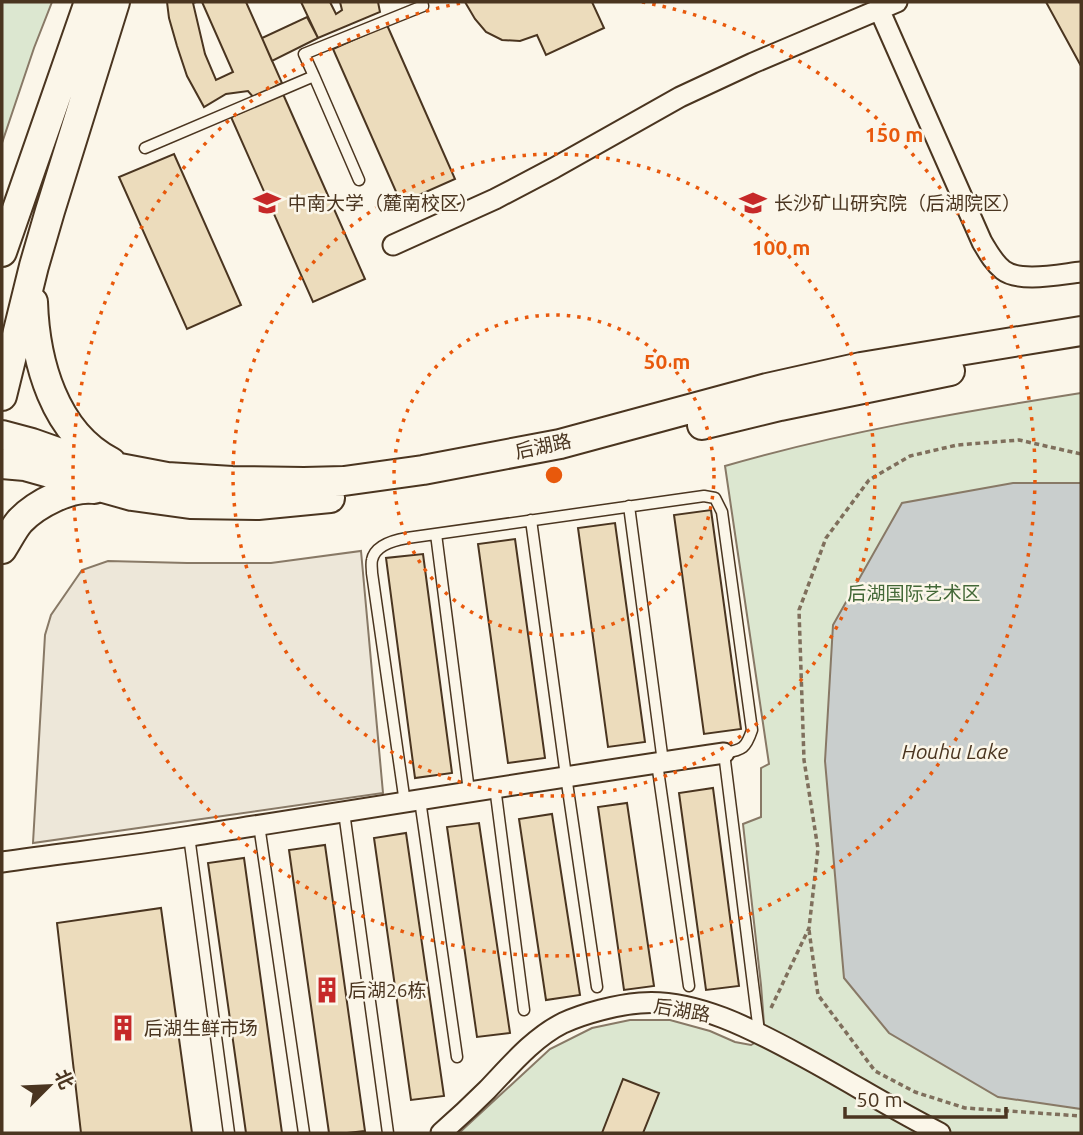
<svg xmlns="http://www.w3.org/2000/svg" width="1083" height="1135" viewBox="0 0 1083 1135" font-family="Ubuntu,'Noto Sans SC',sans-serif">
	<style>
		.green { fill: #dce7d0; stroke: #887966; stroke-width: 2 }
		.parking { fill: #ede7d9; stroke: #887966; stroke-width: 2 }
		.water { fill: #c9cecd; stroke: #887966; stroke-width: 2 }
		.building { fill: #ecdcbc; stroke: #4a3520; stroke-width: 2 }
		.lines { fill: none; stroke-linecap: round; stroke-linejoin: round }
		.service-casing { stroke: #4a3520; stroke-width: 13 }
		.minor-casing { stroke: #4a3520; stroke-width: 23 }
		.secondary-casing { stroke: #4a3520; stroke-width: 32 }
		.path { stroke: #7f6f5c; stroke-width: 3.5; stroke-dasharray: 5 3.5; stroke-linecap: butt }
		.service { stroke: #fbf6e9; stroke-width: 10 }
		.minor { stroke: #fbf6e9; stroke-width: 19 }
		.secondary { stroke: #fbf6e9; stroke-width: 28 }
		.ring { fill: none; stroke: #e8590c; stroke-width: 3.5; stroke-dasharray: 3.5 7 }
		.labels { text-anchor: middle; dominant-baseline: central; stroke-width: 5; stroke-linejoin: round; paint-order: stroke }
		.poi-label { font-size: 19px; fill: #4a3520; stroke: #fbf6e9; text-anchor: start }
		.street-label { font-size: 19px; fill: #4a3520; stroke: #fbf6e9 }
		.park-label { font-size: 19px; fill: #436837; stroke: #fbf6e9 }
		.water-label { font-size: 21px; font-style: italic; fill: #4a3520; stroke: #fbf6e9 }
		.centre { fill: #e8590c; stroke: #fbf6e9; stroke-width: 3.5 }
		.ring-label { font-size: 21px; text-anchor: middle; font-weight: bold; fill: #e8590c; stroke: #fbf6e9; stroke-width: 5; stroke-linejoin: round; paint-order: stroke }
	</style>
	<rect width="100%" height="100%" fill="#fbf6e9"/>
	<path class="green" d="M2,2H52L34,48L2,143Z
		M1081,393V1133H459L550,1049L592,1028L630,1020H670L710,1031L735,1042L751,1045L761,1039L764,1024L761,985L743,824L761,817V768L769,764L725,466C842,432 961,412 1081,393Z"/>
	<path class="parking" d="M361,551L383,793L33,843L45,635L51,615L82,570L108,561L187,563H271Z"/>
	<path class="water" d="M1013,483H1081V1109L998,1097L889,1033L844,978L825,761L833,625L902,503Z"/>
	<path class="building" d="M167,2H196L193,3L205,54L216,80L233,72L202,2H246L282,83L254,98L248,91L226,94L204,107L187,76L177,46L169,18Z
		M301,2H330L336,14L342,10L340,2H378L380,12L318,38Z
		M465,2H592L604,28L546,55L537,35L520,41L502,40L486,32L475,19Z
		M1046,2H1081V66Z
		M307,17L318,38L272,61L262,38Z
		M387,25L455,179L401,203L333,49Z
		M283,94L365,279L313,302L231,117Z
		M174,154L241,305L187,329L119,177Z
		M711,510L741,729L704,734L674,515Z
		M615,523L645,742L608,747L578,528Z
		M515,539L545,758L508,763L478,544Z
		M423,554L452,773L415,778L386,558Z
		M713,788L739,986L706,990L679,793Z
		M627,803L654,986L624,990L598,807Z
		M552,814L580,995L546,1000L519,819Z
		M479,823L510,1033L477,1037L447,827Z
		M406,833L444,1096L411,1100L374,838Z
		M325,845L365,1131L347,1133H329L289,850Z
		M244,858L282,1133H246L208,863Z
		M161,908L192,1133H81L57,923Z
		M623,1079L659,1093L643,1133H602Z"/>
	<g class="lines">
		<g class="service-casing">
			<path id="service" d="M314,76L359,180
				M145,148L314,76L304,54L423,6L422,2
				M629,506L663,762
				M531,520L566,776L597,987
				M436,534L469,791
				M657,763L689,986
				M495,787L524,1010
				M420,800L457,1057
				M405,803L372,573C372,569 371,564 372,560C375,545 395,540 407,538L704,496L715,498L722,512L752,730C746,748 743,750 724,753L759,1032
				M344,812L388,1133
				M259,825L304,1133
				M189,836L229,1133"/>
		</g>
		<g class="minor-casing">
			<path id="minor" d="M879,9L982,242C988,252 993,262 1003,270C1019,283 1061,274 1081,272
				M393,245L495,199L554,168L680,97L753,63L897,2
				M2,862C65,853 128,846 191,836C368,808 546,779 724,753
				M441,1133C457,1119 472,1105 487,1090C510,1066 533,1038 563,1023C585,1013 616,1005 640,1003C694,998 754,1030 800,1055C847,1080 892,1109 940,1133"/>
		</g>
		<g class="secondary-casing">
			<path id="secondary" d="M2,252L89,2
				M33,302C35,361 54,433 111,462
				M2,396L34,266L50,211L115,2
				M702,425L780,406L950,371
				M2,435L32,443L83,461L167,477L232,481L304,482L344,481L423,470L560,444L767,388L861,367L1081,331
				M2,464L25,466L132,496L190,504L258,505L330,498
				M2,549C8,540 13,529 20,521C36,504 71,486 94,489"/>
		</g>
		<path class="path" d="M809,930L818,995L875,1071L915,1092L965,1108L1081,1116
			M771,1008L809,928L818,849L804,760L799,610L826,538L869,480L910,456L957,445L1019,440L1081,454"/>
		<use href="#service" class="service"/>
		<use href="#minor" class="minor"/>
		<use href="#secondary" class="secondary"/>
	</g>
	<g class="ring">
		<circle cx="554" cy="475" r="160"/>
		<circle cx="554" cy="475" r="321"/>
		<path d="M642 2A481 481 0 1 1 466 2"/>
	</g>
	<defs>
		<g id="university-bare" transform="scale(2.1)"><path d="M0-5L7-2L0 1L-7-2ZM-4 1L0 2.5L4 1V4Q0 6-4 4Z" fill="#c62828" stroke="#fbf6e9" stroke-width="2.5" paint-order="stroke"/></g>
		<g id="building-bare" transform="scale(2.1)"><path d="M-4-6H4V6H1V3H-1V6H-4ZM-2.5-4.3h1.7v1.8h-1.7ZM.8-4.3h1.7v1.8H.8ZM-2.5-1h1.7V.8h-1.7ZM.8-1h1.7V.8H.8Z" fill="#c62828" stroke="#fbf6e9" stroke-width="2.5" paint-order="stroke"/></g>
	</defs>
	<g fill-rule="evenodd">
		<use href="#university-bare" x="267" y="203"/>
		<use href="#university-bare" x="753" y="203"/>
		<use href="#building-bare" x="327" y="990"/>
		<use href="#building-bare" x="123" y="1028"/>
	</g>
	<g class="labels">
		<g class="poi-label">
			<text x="288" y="203">中南大学（麓南校区）</text>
			<text x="774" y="203">长沙矿山研究院（后湖院区）</text>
			<text x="348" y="990">后湖26栋</text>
			<text x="144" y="1028">后湖生鲜市场</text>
		</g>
		<g class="street-label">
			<text transform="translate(543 446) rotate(-12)">后湖路</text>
			<text transform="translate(682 1010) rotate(10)">后湖路</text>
		</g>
		<g class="park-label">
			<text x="914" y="593">后湖国际艺术区</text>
		</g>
		<g class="water-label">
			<text x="955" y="751">Houhu Lake</text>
		</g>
	</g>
	<circle cx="554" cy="475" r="10" class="centre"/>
	<g class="ring-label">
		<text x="894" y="142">150 m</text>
		<text x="781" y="255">100 m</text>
		<text x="667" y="369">50 m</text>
	</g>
	<rect width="1083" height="1135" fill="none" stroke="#4a3520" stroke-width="7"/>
	<g transform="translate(49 1086) rotate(66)" stroke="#fbf6e9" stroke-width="5" paint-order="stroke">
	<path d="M0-5L12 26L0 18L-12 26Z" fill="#4a3520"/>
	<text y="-10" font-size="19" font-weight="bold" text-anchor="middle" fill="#4a3520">北</text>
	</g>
	<path d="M845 1107v10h161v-10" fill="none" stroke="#4a3520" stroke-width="3.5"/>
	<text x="856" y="1107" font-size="21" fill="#4a3520" stroke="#fbf6e9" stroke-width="5" paint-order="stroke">50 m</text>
</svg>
